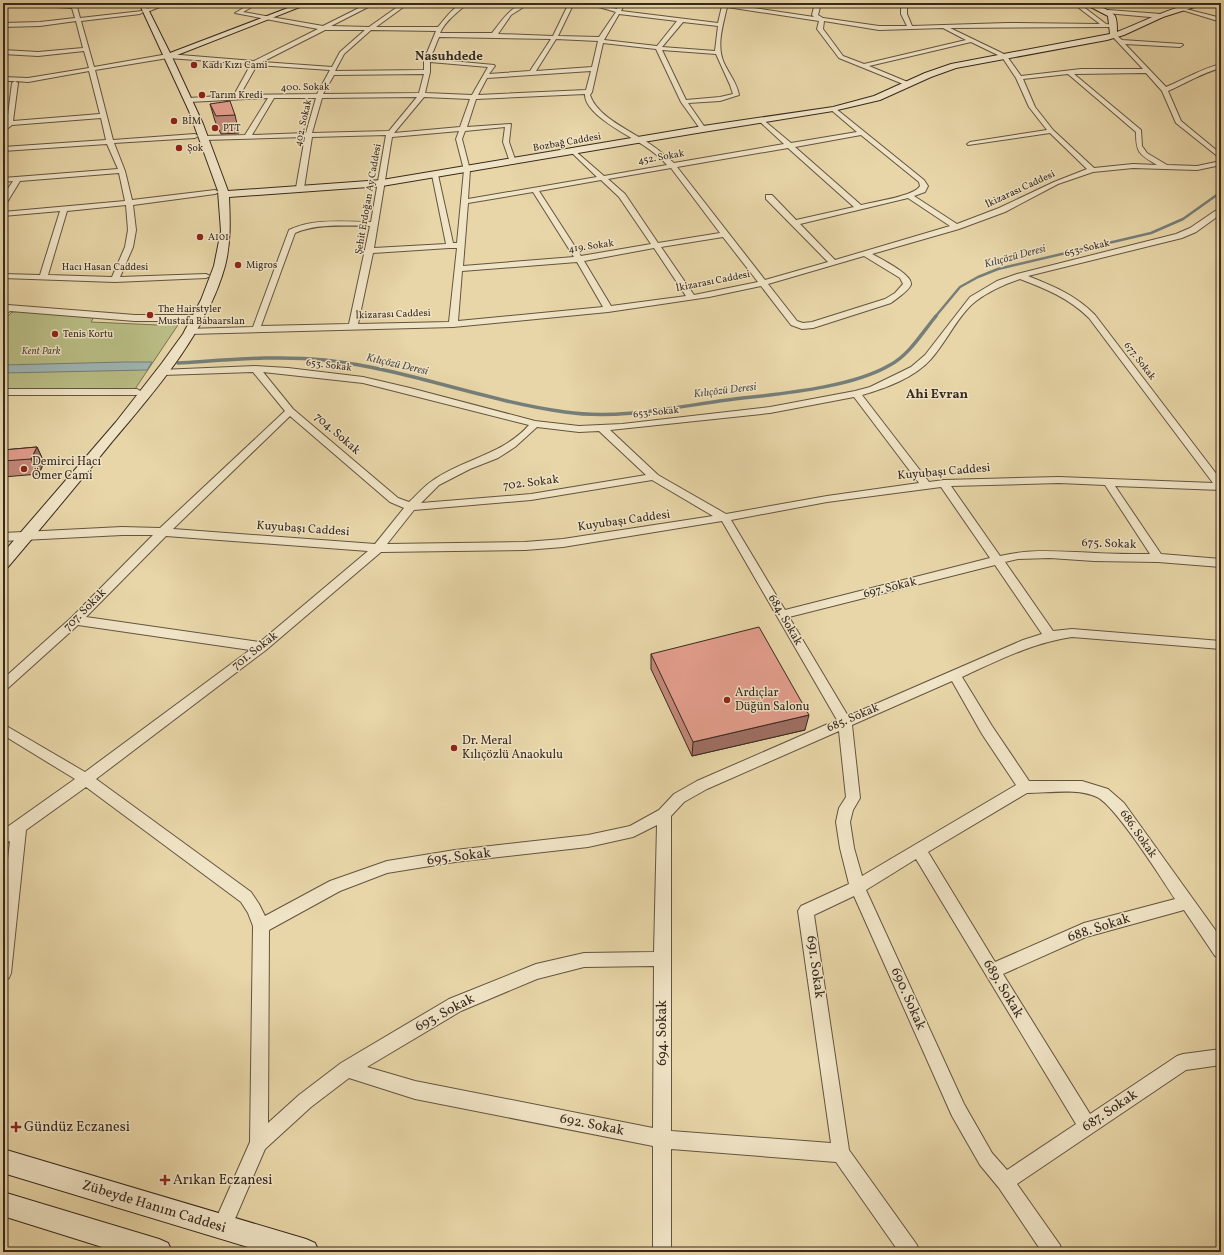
<svg xmlns="http://www.w3.org/2000/svg" width="1224" height="1255" viewBox="0 0 1224 1255" font-family="Vollkorn,serif">
	<style>
		.green { fill: #b9bd85; stroke: #787352 }
		.water { fill: #9eb6b5; stroke: #757e79 }
		.lines { fill: none; stroke-linecap: round; stroke-linejoin: round }
		.stream-far1 { stroke: #757e79; stroke-width: 2.5 }
		.stream { stroke: #757e79; stroke-width: 3.5 }
		.street-casing { stroke: #635440; stroke-width: 2 }
		.secondary-casing { stroke: #37291e; stroke-width: 2 }
		.street { fill: #f0e4c6; fill-rule: evenodd }
		.secondary { fill: #f0e4c6; fill-rule: evenodd }
		.wall { fill: #c38879; stroke: #37291e }
		.shaded-wall { fill: #9f6f63; stroke: #37291e }
		.building { fill: #e39e8d; stroke: #37291e }
		.poi-dot { fill: #8f2418; stroke: #f0e4c6; stroke-width: 1.5 }
		.labels { text-anchor: middle; dominant-baseline: central; stroke-width: 3; stroke-linejoin: round; paint-order: stroke }
		.far-poi-label { font-size: 10px; fill: #37291e; stroke: #f0e4c6; text-anchor: start }
		.far-street-label { font-size: 10px; fill: #37291e; stroke: #f0e4c6 }
		.far-park-label { font-size: 10px; font-style: italic; fill: #514733; stroke: #f0e4c6 }
		.far-water-label { font-size: 11px; font-style: italic; fill: #514c44; stroke: #f0e4c6 }
		.street-label { font-size: 12px; fill: #37291e; stroke: #f0e4c6 }
		.poi-label { font-size: 12px; fill: #37291e; stroke: #f0e4c6; text-anchor: start }
		.far-district-label { font-size: 13px; font-weight: bold; fill: #37291e; stroke: #f0e4c6 }
		.near-street-label { font-size: 14px; fill: #37291e; stroke: #f0e4c6 }
		.near-poi-label { font-size: 14px; fill: #37291e; stroke: #f0e4c6; text-anchor: start }
	</style>
	<rect width="100%" height="100%" fill="#e8d6a8"/>
	<filter id="stains"><feTurbulence type="fractalNoise" baseFrequency=".005" numOctaves="4"/><feColorMatrix values="0 0 0 0 .2 0 0 0 0 .09 0 0 0 0 .02 0 0 0 .5 -.17"/></filter>
	<radialGradient id="worn" r=".72"><stop offset=".6" stop-color="#630" stop-opacity="0"/><stop offset="1" stop-color="#630" stop-opacity=".3"/></radialGradient>
	<path class="green" d="M20,311L94,317L91,322L158,325L161,321H179L180,322L135,389L3,390V321L12,312Z"/>
	<path class="water" d="M125,362H152L147,370L3,373V365Z"/>
	<g class="lines">
		<path class="stream-far1" d="M935,317L960,287L978,277L998,269L1151,233L1183,219L1221,192"/>
		<path class="stream" d="M178,363C227,360 276,355 325,360C407,369 484,401 565,412C619,420 675,407 727,400C775,394 849,389 890,365C909,355 922,333 936,316"/>
		<g class="street-casing">
			<path id="street" d="M8,3H17L3,8V4Z
				M22,3L71,5L70,3H76L80,18L142,11L143,12L140,14L81,21L94,67L168,54L254,61L318,29L235,13L252,3H259L243,12L323,26L369,3H376L331,26L369,27L403,3H409L376,27H438C445,19 455,3 468,3C458,12 445,21 440,33H492C502,21 512,3 530,3L511,15L498,34L553,36L568,5L579,3L572,7L558,36L599,37L616,12L585,3H594L617,9L619,3H625L621,11L718,23L722,6L707,3H720L814,17L812,15L815,3H821L818,15L823,18L879,26H907L901,14V3H907V14L912,26L1007,23L1100,24L1075,5H918L915,3H1087L1081,5L1106,24L1114,25V27L950,28L1006,55L1021,76L1081,69H1143L1112,36L1111,35L1114,33L1122,40L1182,44L1183,45L1180,47L1125,44L1166,87C1185,79 1201,69 1221,64V68C1202,73 1186,83 1168,91L1181,121L1221,154V159L1176,123L1162,91L1146,73L1074,74L1141,130L1142,146L1147,153L1167,165L1197,166L1221,161V165L1197,170L1133,168L1093,172L1058,184L1005,212L959,229L872,254C879,258 912,274 911,284C910,290 896,299 891,303L813,328L802,329L791,325L761,286L709,297L608,312L453,327L189,334L185,331L186,329L253,327L289,230C314,218 345,222 371,222L386,135L312,137L304,188L300,190L296,188L305,137L204,140L201,138L204,136L245,135L268,98L189,102L186,100L189,98L234,95L251,64L168,58L95,70L113,140L195,134L198,136L195,138L114,143L125,171L132,200L215,190L219,192L215,194L133,205L136,230L133,247L120,277L206,274L210,276L206,278L115,282L3,278V274L40,275L60,211L3,216V212L125,201L119,173L20,181L6,204H3V196L13,181L3,182V178L118,169L107,144L3,151V147L106,140L101,118L12,125L3,132V126L7,123L12,83L15,81H3V77L28,78L89,68L84,51L38,56L3,54V50L38,52L83,48L76,21L40,26L3,27V23L40,22L75,18L72,8L25,5ZM727,7L819,21L817,29L839,58L908,86L910,85V83L869,66L971,42L1002,57L1016,78L1029,107L1047,130L970,142L967,144L968,145L1050,133L1087,169L1054,182L999,208L957,224L914,196L925,192L928,186L924,180L835,108L830,109L857,132L791,143L761,118L758,120L759,121L784,144L674,163C666,156 659,150 650,144C631,131 597,117 590,95L592,92L603,43L656,49L681,102L701,130H705L706,129L688,103L720,101L739,95C737,83 729,74 724,63C716,46 723,25 727,7ZM619,14L677,21L657,46L604,40ZM824,21L879,30L943,28L966,40L864,64L843,56L823,29ZM683,22L718,26L715,51L662,47ZM325,30H365L340,52L332,67L262,62ZM371,30L436,31L424,60V70L335,71L344,54ZM439,37L551,39L530,71L489,74L495,66L494,65L430,59ZM556,39L598,41L592,67L536,71ZM662,50L716,54L730,85L733,94L720,97L686,100ZM430,62L488,67L472,95L425,93L430,72ZM257,65L330,70L317,94L240,95ZM89,71L100,114L13,121L18,83L15,81L28,82ZM591,71L586,90L478,95L487,78ZM424,74L419,93L323,94L334,75ZM1068,74L1136,132C1136,153 1139,154 1157,165L1133,164L1094,168L1053,130L1035,107L1023,79ZM585,94C584,114 628,135 643,145C652,151 660,157 667,165L604,176L574,150L571,152L572,153L597,177L468,199L470,170L462,139L465,131L505,127L503,142L510,162L513,164L516,162L509,142L511,124L467,127L476,99ZM417,97L389,131L312,133L322,98ZM424,97L470,99L460,127L394,133ZM274,98H316L306,133L252,135ZM459,131L456,139L464,170L457,243H453L438,175L435,173L432,175L446,244L374,248L392,137ZM861,135L919,182L920,186C915,196 873,202 861,205L795,147ZM788,148L854,207L796,220L772,195H766V199L828,262L765,280L677,167ZM671,168L720,233L658,243L625,194L608,179ZM601,180L619,197L651,244L581,256L539,191ZM533,192L574,257L463,266L468,203ZM908,198L950,226L835,260L800,224ZM126,205L128,230L125,247L112,277L48,275L67,211ZM370,226L349,324L261,326L295,233C317,223 347,226 370,226ZM723,237L758,282L694,295L661,247ZM449,248H457L449,322L358,324L373,253ZM654,248L686,296L611,306L584,261ZM864,256L900,278L903,284L895,293L885,299L812,322L803,323L797,321L768,284ZM577,262L603,307L458,321L462,271Z
				M162,3H170L147,12L142,11Z
				M1182,8L1221,18V22L1182,10Z
				M1108,10L1161,14L1164,16L1161,18L1106,13V11Z
				M1218,209H1221V214L1196,232L1182,238L1028,276C1053,286 1076,295 1095,315L1221,480V490L1115,486L1161,554L1221,559V567L1158,562L1094,561L1050,558L1018,559L1005,562L1053,631L1072,629L1221,641V649L1072,637C1032,643 999,660 962,677L992,726L1029,781H1082L1108,789L1124,803L1221,938V958L1215,956L1184,910L1086,937L1003,974L1090,1114L1177,1056L1183,1054L1221,1049V1065L1186,1070L1017,1184L1060,1245L1062,1252H1042L999,1188L980,1165L952,1116L854,896L814,915L849,1150L917,1245L919,1252H899L836,1162L671,1149V1252H653V1146L415,1099L349,1078L311,1107L265,1149L228,1235L221,1237L214,1235L212,1228L250,1142L253,926L248,913L241,902L86,787L26,830L11,973L9,978L3,981V905L10,841L3,844V830L75,779L3,735V724L85,772L250,650L78,625L7,689L3,691V679L72,617L153,535H122L3,541V533L122,527L160,528L285,411L253,372L163,375L158,372L160,370L255,366L288,368L363,377L410,388L535,421L579,426L622,424L770,407L855,391L870,387L911,367L925,355L970,297L997,281L1017,274L1176,234L1190,228ZM1020,279C1046,289 1069,298 1089,318L1213,483L1059,477L944,480L929,482L862,395C886,388 914,378 931,359C947,341 958,315 976,301C989,291 1005,284 1020,279ZM263,372L363,383L529,425C503,455 462,459 432,481C424,486 417,495 409,502L398,498L293,409ZM854,397L919,483L827,496L726,514L658,475L610,430L770,413ZM290,416L390,502L404,508L375,544L173,529ZM537,427L579,432L599,431L646,475L531,494L421,503L439,485L470,469L498,458L515,447ZM652,480L713,516L563,539L525,542L387,544L414,510L531,500ZM1059,483L1105,485L1150,554C1131,554 1113,554 1095,553C1062,552 1033,548 1000,556L951,486ZM941,487L990,558L785,610L731,520L827,502ZM722,521L837,720L697,781L674,794L659,810L630,826L588,835L455,850L387,861L330,881L265,916L259,904L251,892L96,779L266,650L381,552L525,550L563,547ZM166,536L368,551L260,642L86,617ZM995,565L1042,634L1023,640L848,716L789,617ZM952,681L982,734L1016,785L862,876L854,848L850,822L853,810L860,798L852,725ZM839,731L846,797L839,808L836,822L840,848L849,884L801,906L798,911L831,1143L671,1131V816L684,802L707,789ZM1027,793C1049,793 1077,788 1097,797C1115,805 1162,879 1175,899L1084,923L995,962L928,852ZM657,825L654,952L584,953L536,964L449,999L341,1063L299,1095L268,1123L269,930L340,891L387,873L455,862L588,847L633,837ZM916,859L1076,1124L1007,1170L992,1153L964,1104L866,890ZM654,966L653,1128L415,1081L367,1067L461,1011L537,979L584,967Z
				M8,305L135,315H196L200,318L196,321H135L10,311L3,316V308Z
				M3,389H137L142,392L137,395H3Z"/>
		</g>
		<g class="secondary-casing">
			<path id="secondary" d="M139,3H145L170,53L301,3H310L172,57L203,124L228,191L382,180L703,126L833,107L874,96L925,73L951,64L1110,34L1108,16L1083,3C1090,3 1111,9 1115,16C1117,20 1117,27 1117,32C1146,21 1176,3 1207,3L1163,17L1124,35L1107,40L956,68L931,77L880,100L833,111L703,132L382,186L229,197C230,220 231,242 225,266C207,332 154,392 111,443C77,485 43,526 8,567L3,568V553L116,422L162,363L183,334L201,300L214,266L221,231L218,191L189,111Z
				M3,1149L306,1239L315,1243L319,1252H264L3,1173Z
				M3,1192L159,1239L168,1243L172,1252H118L3,1216Z"/>
		</g>
		<use href="#street" class="street"/>
		<use href="#secondary" class="secondary"/>
	</g>
	<path class="wall" d="M210,104L235,115L239,133L221,134L215,121Z
		M37,447L44,462L39,474L3,477V450Z
		M651,654L805,730L692,756L651,669Z"/>
	<path class="shaded-wall" d="M37,447L44,462L39,474L31,459Z
		M809,715L805,730L692,756L693,742Z"/>
	<path class="building" d="M230,101L235,115L216,116L210,104Z
		M37,447L31,459L3,461V450Z
		M759,627L809,715L693,742L651,654Z"/>
	<g class="poi-dot">
		<circle cx="194" cy="65" r="4"/>
		<circle cx="202" cy="95" r="4"/>
		<circle cx="174" cy="121" r="4"/>
		<circle cx="215" cy="128" r="4"/>
		<circle cx="179" cy="148" r="4"/>
		<circle cx="200" cy="237" r="4"/>
		<circle cx="238" cy="265" r="4"/>
		<circle cx="150" cy="315" r="4"/>
		<circle cx="55" cy="334" r="4"/>
		<circle cx="24" cy="469" r="4"/>
		<circle cx="727" cy="700" r="4"/>
		<circle cx="454" cy="748" r="4"/>
		<path d="M14 1121h4v4h4v4h-4v4h-4v-4h-4v-4h4z"/>
		<path d="M163 1174h4v4h4v4h-4v4h-4v-4h-4v-4h4z"/>
	</g>
	<g class="labels">
		<g class="far-poi-label">
			<text x="202" y="65">Kadı Kızı Cami</text>
			<text x="210" y="95">Tarım Kredi</text>
			<text x="182" y="121">BİM</text>
			<text x="223" y="128">PTT</text>
			<text x="187" y="148">Şok</text>
			<text x="208" y="237">A101</text>
			<text x="246" y="265">Migros</text>
			<text x="158" y="309">The Hairstyler<tspan x="158" dy="12">Mustafa Babaarslan</tspan></text>
			<text x="63" y="334">Tenis Kortu</text>
		</g>
		<g class="far-street-label">
			<text transform="translate(305 87) rotate(-1)">400. Sokak</text>
			<text transform="translate(303 123) rotate(-77)">402. Sokak</text>
			<text transform="translate(567 142) rotate(-10)">Bozbağ Caddesi</text>
			<text transform="translate(661 157) rotate(-10)">452. Sokak</text>
			<text transform="translate(1020 189) rotate(-25)">İkizarası Caddesi</text>
			<text transform="translate(368 199) rotate(-80)">Şehit Erdoğan Ay Caddesi</text>
			<text transform="translate(591 246) rotate(-8)">419. Sokak</text>
			<text transform="translate(1087 248) rotate(-14)">653. Sokak</text>
			<text x="105" y="267">Hacı Hasan Caddesi</text>
			<text transform="translate(713 281) rotate(-11)">İkizarası Caddesi</text>
			<text transform="translate(393 314) rotate(-2)">İkizarası Caddesi</text>
			<text transform="translate(1140 361) rotate(52)">677. Sokak</text>
			<text transform="translate(329 365) rotate(7)">653. Sokak</text>
			<text transform="translate(656 412) rotate(-6)">653. Sokak</text>
		</g>
		<g class="far-park-label">
			<text x="41" y="351">Kent Park</text>
		</g>
		<g class="far-water-label">
			<text transform="translate(1015 257) rotate(-15)">Kılıçözü Deresi</text>
			<text transform="translate(397 365) rotate(13)">Kılıçözü Deresi</text>
			<text transform="translate(725 391) rotate(-7)">Kılıçözü Deresi</text>
		</g>
		<g class="street-label">
			<text transform="translate(337 434) rotate(41)">704. Sokak</text>
			<text transform="translate(944 472) rotate(-5)">Kuyubaşı Caddesi</text>
			<text transform="translate(531 483) rotate(-7)">702. Sokak</text>
			<text transform="translate(624 521) rotate(-8)">Kuyubaşı Caddesi</text>
			<text transform="translate(303 529) rotate(4)">Kuyubaşı Caddesi</text>
			<text transform="translate(1109 544) rotate(2)">675. Sokak</text>
			<text transform="translate(890 588) rotate(-14)">697. Sokak</text>
			<text transform="translate(85 610) rotate(-45)">707. Sokak</text>
			<text transform="translate(785 620) rotate(60)">684. Sokak</text>
			<text transform="translate(255 651) rotate(-38)">701. Sokak</text>
			<text transform="translate(853 718) rotate(-23)">685. Sokak</text>
			<text transform="translate(1138 834) rotate(55)">686. Sokak</text>
		</g>
		<g class="poi-label">
			<text x="32" y="462">Demirci Hacı<tspan x="32" dy="14">Ömer Cami</tspan></text>
			<text x="735" y="693">Ardıçlar<tspan x="735" dy="14">Düğün Salonu</tspan></text>
			<text x="462" y="741">Dr. Meral<tspan x="462" dy="14">Kılıçözlü Anaokulu</tspan></text>
		</g>
		<g class="far-district-label">
			<text x="449" y="57">Nasuhdede</text>
			<text x="937" y="395">Ahi Evran</text>
		</g>
		<g class="near-street-label">
			<text transform="translate(459 857) rotate(-7)">695. Sokak</text>
			<text transform="translate(1099 928) rotate(-18)">688. Sokak</text>
			<text transform="translate(815 967) rotate(82)">691. Sokak</text>
			<text transform="translate(1003 989) rotate(59)">689. Sokak</text>
			<text transform="translate(908 999) rotate(66)">690. Sokak</text>
			<text transform="translate(445 1013) rotate(-28)">693. Sokak</text>
			<text transform="translate(662 1033) rotate(-90)">694. Sokak</text>
			<text transform="translate(1110 1111) rotate(-34)">687. Sokak</text>
			<text transform="translate(592 1125) rotate(11)">692. Sokak</text>
			<text transform="translate(154 1207) rotate(17)">Zübeyde Hanım Caddesi</text>
		</g>
		<g class="near-poi-label">
			<text x="24" y="1127">Gündüz Eczanesi</text>
			<text x="173" y="1180">Arıkan Eczanesi</text>
		</g>
	</g>
	<rect width="1224" height="1255" fill="none" stroke="#e8d6a8" stroke-width="16"/>
	<rect x="4" y="4" width="1216" height="1247" fill="none" stroke="#37291e" stroke-width="2"/>
	<rect x="8" y="8" width="1208" height="1239" fill="none" stroke="#37291e"/>
	<rect width="100%" height="100%" filter="url(#stains)"/>
	<rect width="100%" height="100%" fill="url(#worn)"/>
</svg>
